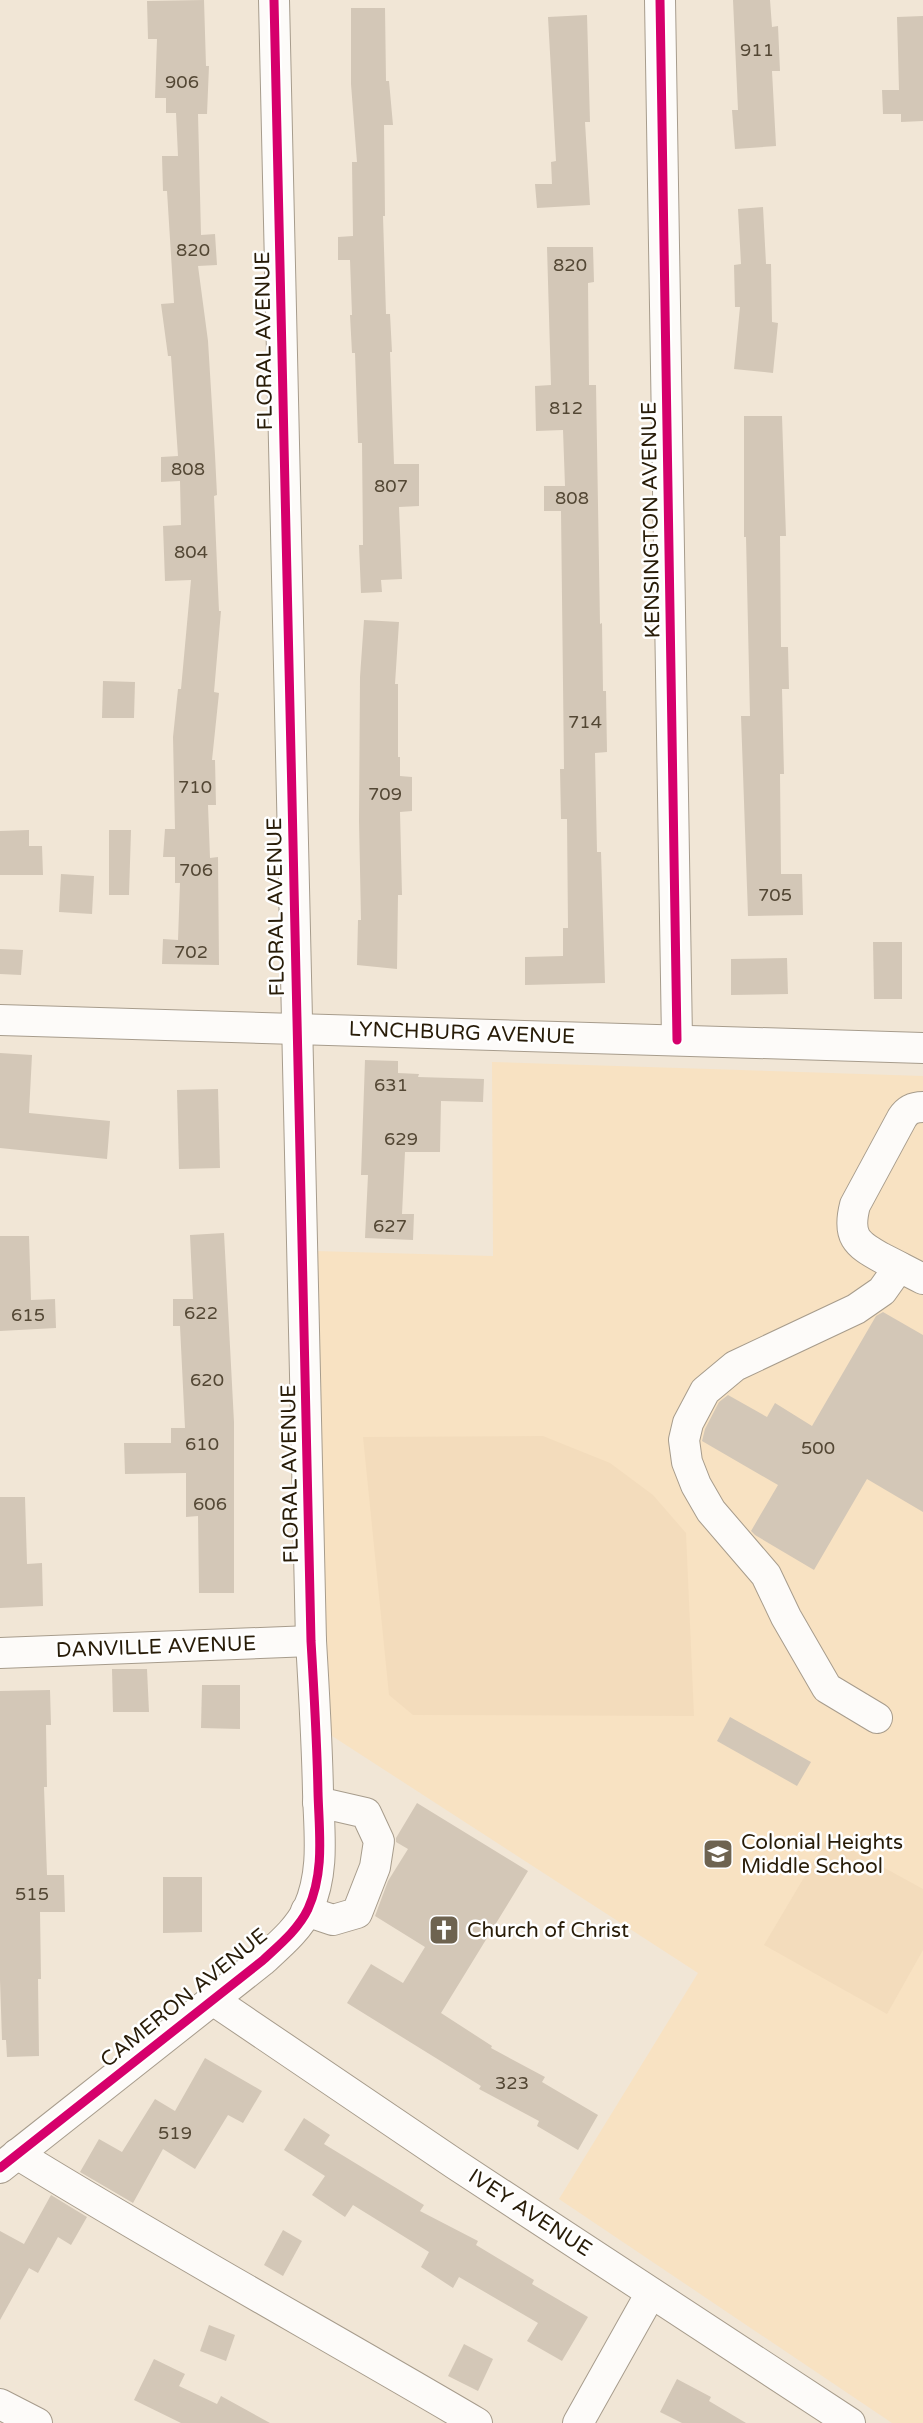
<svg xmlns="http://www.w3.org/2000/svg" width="923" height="2423" viewBox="0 0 923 2423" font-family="'Varela Round',sans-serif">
<rect width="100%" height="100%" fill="#f1e6d6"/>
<!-- built -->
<polygon fill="#f8e2c2" points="492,1062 923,1076 923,2423 892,2423 559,2199 698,1973 329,1734 315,1251 493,1256"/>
<!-- green -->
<g fill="#f3dcbc">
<polygon points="543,1436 610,1463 653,1495 686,1533 694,1716 413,1715 389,1695 363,1437"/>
<polygon points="828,1837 923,1889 923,1950 887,2014 764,1945"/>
</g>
<!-- building -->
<g fill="#d3c7b7">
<polygon points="204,0 206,66 209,66 207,114 198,114 201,235 215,234 217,265 198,266 208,341 215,455 217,495 214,496 219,611 221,611 214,692 219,693 212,760 215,760 216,805 208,805 210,858 218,857 219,965 162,964 163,939 178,940 180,883 175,883 175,857 163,857 165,829 175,829 173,737 178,689 181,689 191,580 165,581 163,526 181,525 180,481 161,482 161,457 178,456 171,356 168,356 161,304 174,303 167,191 163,191 162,156 178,156 176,113 166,113 166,98 155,98 157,39 148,39 147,1"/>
<polygon points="733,0 770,0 772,27 778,26 780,71 772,71 776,146 735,149 732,110 738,110"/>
<polygon points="351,8 385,8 386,81 389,81 393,125 384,125 385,216 383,216 386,314 390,314 392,352 390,352 394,464 419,464 419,506 399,507 402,579 381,580 382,592 361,593 359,545 363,545 362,443 358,443 355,353 352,353 350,315 352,315 350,260 338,260 338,237 353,236 352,162 357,162 351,84"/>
<polygon points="587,15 590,122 585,122 590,205 537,208 535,184 552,184 551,162 556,161 548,17"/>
<polygon points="923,16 923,121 901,122 901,114 883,114 882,90 899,90 897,17"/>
<polygon points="763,207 766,264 771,264 772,322 778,323 773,373 734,369 740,307 735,307 734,265 741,264 738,209"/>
<polygon points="547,247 593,247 594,282 588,283 589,385 596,385 600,624 602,623 603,691 606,691 607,752 595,753 597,852 601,852 605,983 525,985 525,957 563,956 563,928 568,928 567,819 561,819 560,769 564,769 561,511 544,511 544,486 565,486 563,430 536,431 535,386 551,385"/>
<polygon points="744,416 782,416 786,536 780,536 781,647 788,647 789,689 782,689 784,774 780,774 781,874 802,874 803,915 748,916 741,716 750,716 746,537 744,537"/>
<polygon points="364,620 399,622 395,684 398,684 398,757 400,757 400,776 412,777 412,811 400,812 402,895 398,895 397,969 357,965 358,920 361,920 359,821 360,677"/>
<polygon points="103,681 135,682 134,718 102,718"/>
<polygon points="29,830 29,846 42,846 43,875 0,875 0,831"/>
<polygon points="109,830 131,830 129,895 109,895"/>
<polygon points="61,874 94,876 92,914 59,912"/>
<polygon points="873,942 902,942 902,999 874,999"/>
<polygon points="0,949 23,950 21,975 0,974"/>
<polygon points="787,958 788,994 731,995 731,959"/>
<polygon points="0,1053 32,1055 29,1113 110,1121 107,1159 0,1148"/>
<polygon points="365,1060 398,1061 398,1073 419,1074 418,1077 484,1079 483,1102 441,1101 440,1152 405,1152 402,1214 414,1214 413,1240 365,1238 368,1175 361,1175"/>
<polygon points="218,1089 220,1168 179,1169 177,1090"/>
<polygon points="224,1233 234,1422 234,1593 199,1593 198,1516 186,1517 186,1473 125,1474 124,1443 171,1443 171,1428 185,1428 180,1326 173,1326 173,1299 193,1299 190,1235"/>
<polygon points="0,1236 29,1236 31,1300 55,1299 56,1328 0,1331"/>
<polygon points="883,1312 923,1335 923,1512 867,1479 814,1570 755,1535 751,1531 778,1485 702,1441 705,1429 719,1402 728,1395 767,1417 775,1403 812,1426 876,1316"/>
<polygon points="0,1497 25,1497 27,1564 42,1563 43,1606 0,1608"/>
<polygon points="112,1669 147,1669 149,1712 113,1712"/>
<polygon points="202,1685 240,1685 240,1729 201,1728"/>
<polygon points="50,1690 51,1725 46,1725 47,1787 44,1787 47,1875 64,1875 65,1912 40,1912 41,1979 38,1979 39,2056 7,2057 6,2040 2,2040 0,1980 0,1691"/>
<polygon points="730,1717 811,1762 797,1786 717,1741"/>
<polygon points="417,1803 528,1871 441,2013 492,2046 491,2048 545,2077 542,2082 598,2115 578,2150 537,2126 539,2121 479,2089 481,2086 347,2003 371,1964 403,1983 425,1947 375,1916 388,1881 408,1849 396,1842 396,1838"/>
<polygon points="163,1877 202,1877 202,1932 163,1933"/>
<polygon points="205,2058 262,2091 243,2123 228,2115 195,2169 163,2149 133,2203 80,2172 99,2139 122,2152 155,2099 175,2111"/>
<polygon points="304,2118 330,2135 324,2144 424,2205 420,2211 478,2241 476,2245 534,2280 532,2284 588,2317 562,2361 527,2341 538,2323 459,2277 453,2288 421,2267 429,2252 353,2205 345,2217 312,2195 325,2176 284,2150"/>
<polygon points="51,2195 87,2217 71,2245 58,2237 38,2273 29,2268 0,2320 0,2231 24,2244"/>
<polygon points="283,2230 302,2241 283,2276 264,2265"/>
<polygon points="209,2325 235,2335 226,2361 200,2351"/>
<polygon points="464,2344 493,2359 478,2391 448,2376"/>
<polygon points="154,2359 185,2374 179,2386 217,2404 221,2396 270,2423 181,2423 134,2400"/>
<polygon points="677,2379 711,2397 709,2401 746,2423 682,2423 660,2412"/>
</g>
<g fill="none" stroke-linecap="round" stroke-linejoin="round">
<!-- minor casing -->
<g stroke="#a79c8c" stroke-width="32">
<g id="minor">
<polyline points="660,0 677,1040"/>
<polyline points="0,1020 923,1048"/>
<path d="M923,1107c-10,0 -16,3 -21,11l-47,87c-8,31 1,39 27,53 14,7 27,14 41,21"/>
<polyline points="0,1653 311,1641"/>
<polyline points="877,1718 827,1688 786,1617 766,1575 711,1511 696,1485 687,1462 684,1440 688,1423 705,1391 735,1366 856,1309 882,1291 899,1267"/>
<polyline points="306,1911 333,1920 357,1913 375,1867 379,1841 366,1813 318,1802"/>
<polyline points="213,2000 455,2164 850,2423"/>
<path d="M17,2154c151,93 307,179 460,269"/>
<path d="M0,2168l262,-207c16,-15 36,-31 46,-52 17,-38 11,-77 10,-117 -1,-50 -4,-101 -7,-151l-37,-1641"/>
<polyline points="0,2404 37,2423"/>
<polyline points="578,2423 651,2293"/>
</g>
</g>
<!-- minor -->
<use href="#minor" stroke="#fdfbf9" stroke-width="30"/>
<!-- cycleway casing -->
<g stroke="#fff" stroke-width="13">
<g id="cycleway">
<polyline points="660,0 677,1040"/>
<path d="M0,2168l262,-207c16,-15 36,-31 46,-52 17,-38 11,-77 10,-117 -1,-50 -4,-101 -7,-151l-37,-1641"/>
</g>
</g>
<!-- cycleway -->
<use href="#cycleway" stroke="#d6006c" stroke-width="9"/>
</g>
<!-- icons -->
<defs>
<g id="school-square" transform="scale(1.575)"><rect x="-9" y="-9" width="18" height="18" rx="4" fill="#6e6350" stroke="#fff"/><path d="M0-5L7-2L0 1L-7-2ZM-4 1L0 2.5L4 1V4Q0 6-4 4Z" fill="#fff"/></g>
<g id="church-square" transform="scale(1.575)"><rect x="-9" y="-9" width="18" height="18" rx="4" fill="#6e6350" stroke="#fff"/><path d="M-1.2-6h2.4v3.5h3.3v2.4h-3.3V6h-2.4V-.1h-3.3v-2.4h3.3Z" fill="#fff"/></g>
</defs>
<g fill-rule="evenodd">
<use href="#school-square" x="718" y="1854"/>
<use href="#church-square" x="444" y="1930"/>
</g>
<g text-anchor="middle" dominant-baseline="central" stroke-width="5" stroke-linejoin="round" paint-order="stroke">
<!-- number labels -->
<g font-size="18" fill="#534734">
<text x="757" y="50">911</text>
<text x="182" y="82">906</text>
<text x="193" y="250">820</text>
<text x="570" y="265">820</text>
<text x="566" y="408">812</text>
<text x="188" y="469">808</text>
<text x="391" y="486">807</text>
<text x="572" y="498">808</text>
<text x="191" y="552">804</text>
<text x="585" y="722">714</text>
<text x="195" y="787">710</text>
<text x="385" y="794">709</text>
<text x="196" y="870">706</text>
<text x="775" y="895">705</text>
<text x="191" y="952">702</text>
<text x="391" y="1085">631</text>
<text x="401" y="1139">629</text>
<text x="390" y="1226">627</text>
<text x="201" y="1313">622</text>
<text x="28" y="1315">615</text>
<text x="207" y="1380">620</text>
<text x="202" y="1444">610</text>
<text x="818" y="1448">500</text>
<text x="210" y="1504">606</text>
<text x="32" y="1894">515</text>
<text x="512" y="2083">323</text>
<text x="175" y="2133">519</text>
</g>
<!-- street labels -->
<g font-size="21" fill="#281c08" stroke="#fff">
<text transform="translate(264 341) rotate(-91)">FLORAL AVENUE</text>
<text transform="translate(651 520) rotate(-91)">KENSINGTON AVENUE</text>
<text transform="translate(276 907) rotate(-91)">FLORAL AVENUE</text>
<text transform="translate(462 1033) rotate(2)">LYNCHBURG AVENUE</text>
<text transform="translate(290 1474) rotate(-91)">FLORAL AVENUE</text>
<text transform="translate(156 1647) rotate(-2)">DANVILLE AVENUE</text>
<text transform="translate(184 1998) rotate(-39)">CAMERON AVENUE</text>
<text transform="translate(530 2213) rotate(33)">IVEY AVENUE</text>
</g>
<!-- poi labels -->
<g font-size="21" fill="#281c08" stroke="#fff" text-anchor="start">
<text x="741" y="1842">Colonial Heights<tspan x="741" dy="24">Middle School</tspan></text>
<text x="467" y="1930">Church of Christ</text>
</g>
</g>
</svg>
